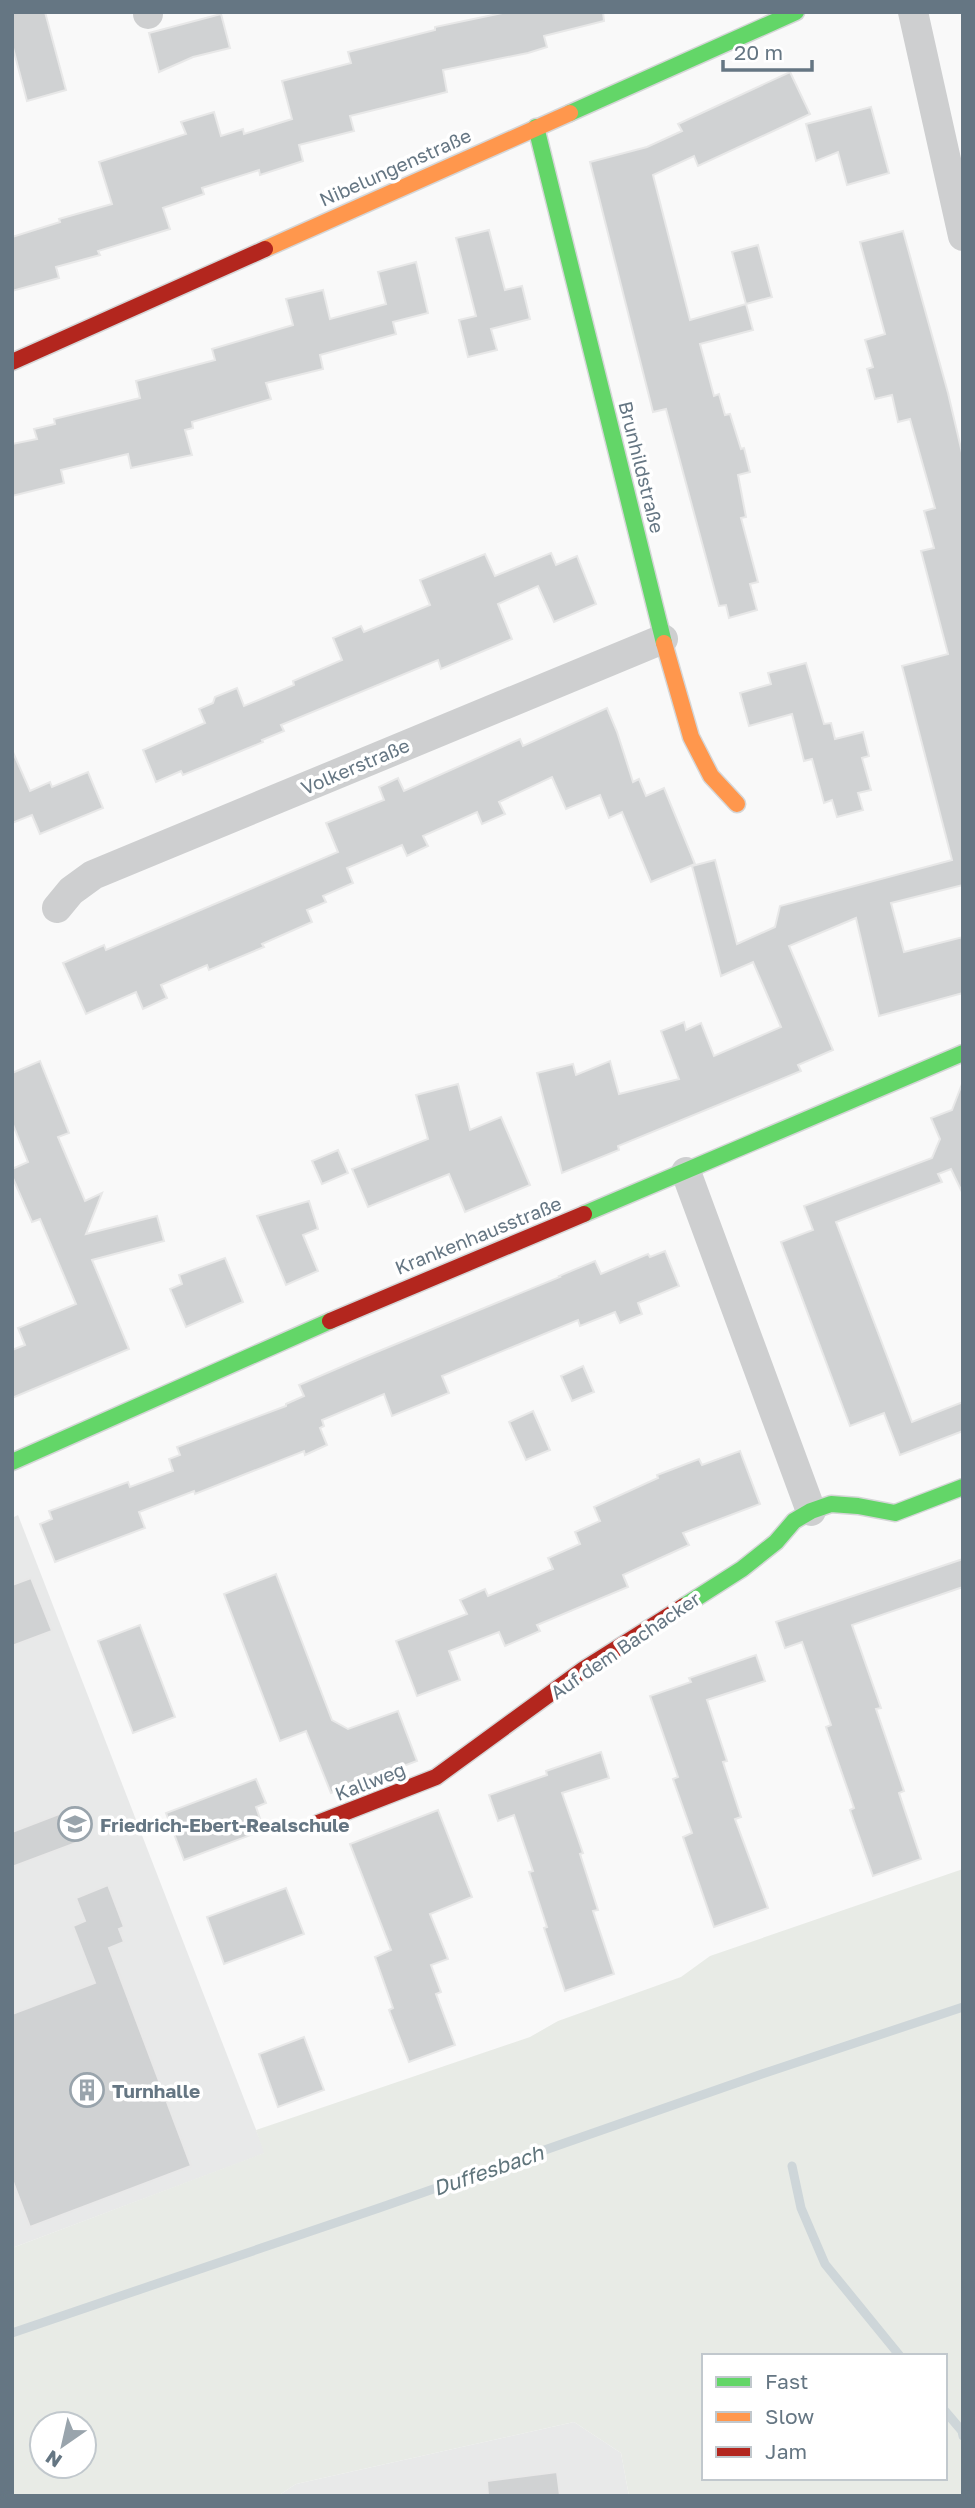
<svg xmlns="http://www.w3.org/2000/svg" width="975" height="2508" viewBox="0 0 975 2508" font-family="'Golos Text',sans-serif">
<rect width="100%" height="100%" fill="#f9f9f9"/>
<!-- built -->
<g fill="#e8e9e9">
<polygon points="18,1515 265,2153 12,2248 12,1518"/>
<polygon points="574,2422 621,2453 629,2496 278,2496 296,2484"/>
</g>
<!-- green -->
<path fill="#e8ebe6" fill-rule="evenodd" d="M963,1869v627h-334l-8,-43 -47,-31 -278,62 -18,12h-266v-248l252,-95 -8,-23 274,-93 28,-16 123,-44 29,-21zM704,2356h241v122h-241zM42,2424h42v42h-42z"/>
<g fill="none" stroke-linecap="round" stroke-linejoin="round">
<!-- stream -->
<g stroke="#ced6d9" stroke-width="9">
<polyline points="792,2166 801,2208 825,2264 900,2356"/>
<polyline points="12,2333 379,2208 762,2074 963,2007"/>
<polyline points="945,2411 962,2431 963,2436"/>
</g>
</g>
<!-- building -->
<g fill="#d0d2d3" stroke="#e8e8e8" stroke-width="2">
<polygon points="12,12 45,12 66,90 27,101 12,44"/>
<polygon points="507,12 603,12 604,21 544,36 547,47 528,53 443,70 447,92 350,116 354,131 299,145 303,161 260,175 259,170 202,188 204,194 163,208 170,229 98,251 100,255 56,267 59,278 12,291 12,237 60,222 59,219 112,204 99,162 186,134 181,122 214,112 221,136 243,129 244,134 292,119 282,81 351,63 348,52 435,30 435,27"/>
<polygon points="221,14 230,48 193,57 159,72 149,33"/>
<polygon points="790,72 810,114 698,166 694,156 653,175 690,320 746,304 753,330 700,344 714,396 719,394 725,415 730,414 741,449 744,448 750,472 738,475 746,517 741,518 758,582 750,584 757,610 729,618 726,605 719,606 666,409 653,412 590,162 647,147 682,131 678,124"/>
<polygon points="871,107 889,173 847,185 838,152 816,161 806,124"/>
<polygon points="489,230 505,290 522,286 530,319 491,329 497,350 468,357 459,320 476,316 456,238"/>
<polygon points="903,231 948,393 963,457 963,885 891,903 904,952 963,937 963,993 879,1016 856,918 789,946 833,1050 798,1065 801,1071 618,1146 619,1150 562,1173 537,1073 573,1064 576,1075 610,1061 619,1094 679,1079 661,1031 684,1022 686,1030 701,1023 714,1056 781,1027 753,962 721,976 692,866 715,860 737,944 775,927 780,906 952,860 902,666 948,654 921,551 934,548 924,511 935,508 910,419 898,422 892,395 875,399 867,369 873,367 865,340 885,334 860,242"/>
<polygon points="758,245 772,297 746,304 732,252"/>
<polygon points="416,262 428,313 393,322 396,334 320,355 323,369 266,383 271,399 192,422 193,428 185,430 192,455 131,468 128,454 61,470 64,483 12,496 12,444 37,439 34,429 55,424 54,419 140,398 136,381 215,360 212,349 293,325 286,299 323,290 330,319 386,304 378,272"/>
<polygon points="551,553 556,565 577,556 596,604 554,622 538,586 498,604 512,639 441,669 438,660 281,725 284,731 262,740 263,742 183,775 181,771 156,782 143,750 205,723 199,709 213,703 215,697 237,688 244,706 294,685 293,681 342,660 333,638 361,626 364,632 430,605 420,580 485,554 495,576"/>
<polygon points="806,663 824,724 831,723 835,739 863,732 869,756 862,758 871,790 858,793 863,810 837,817 832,800 824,803 812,759 804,761 792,714 749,726 740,693 771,684 768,673"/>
<polygon points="607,708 617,732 633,782 639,779 646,796 664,788 695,864 651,882 622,812 609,818 600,795 566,809 552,777 499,802 505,814 482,824 477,812 423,836 428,846 407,856 402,845 347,868 353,883 323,896 326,902 307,910 312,922 262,944 264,947 209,970 207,965 161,985 167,998 143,1009 136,992 86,1014 63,963 104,945 106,950 338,852 326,823 384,800 379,787 398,778 404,791 520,739 523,746"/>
<polygon points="12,750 30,791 50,782 52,787 88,772 103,808 40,834 32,815 12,823"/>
<polygon points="40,1061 69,1133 58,1137 85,1201 102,1193 86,1234 157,1216 164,1241 92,1260 129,1349 12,1398 12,1350 25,1345 18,1328 76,1304 40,1219 32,1222 12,1176 12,1169 28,1162 12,1122 12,1073"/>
<polygon points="458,1084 470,1130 501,1117 530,1185 465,1212 449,1174 368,1207 352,1169 428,1139 416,1095"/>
<polygon points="962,1084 963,1194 951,1169 938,1174 942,1182 836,1222 912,1422 963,1402 963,1431 900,1455 884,1413 850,1426 781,1242 813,1230 804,1206 932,1158 940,1139 931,1118 952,1110"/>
<polygon points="338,1150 348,1173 322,1184 312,1161"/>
<polygon points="309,1201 318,1229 303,1235 318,1271 286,1285 257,1216"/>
<polygon points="665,1251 679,1286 638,1303 642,1314 620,1323 615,1312 580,1326 578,1320 442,1376 449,1393 392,1416 384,1394 322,1420 324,1426 320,1428 327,1445 305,1455 304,1451 195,1494 194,1491 139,1512 145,1528 55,1562 40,1524 52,1519 49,1511 128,1482 130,1487 173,1471 169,1459 180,1455 177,1447 286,1406 286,1404 304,1396 299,1385 362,1358 560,1277 559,1276 595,1261 601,1274 648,1254 650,1257"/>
<polygon points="225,1258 243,1302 186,1327 170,1289 182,1284 179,1275"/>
<polygon points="583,1366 594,1392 572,1401 561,1376"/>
<polygon points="533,1411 550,1450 526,1460 509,1422"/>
<polygon points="740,1451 760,1504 683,1533 689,1545 623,1575 628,1587 537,1625 540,1631 505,1646 499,1632 449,1651 460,1680 417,1696 396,1641 467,1614 460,1600 485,1589 488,1596 553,1569 548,1558 580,1544 575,1532 600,1521 594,1507 658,1478 657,1475 673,1469 699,1459 702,1465"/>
<polygon points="963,1559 963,1587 852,1625 881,1708 876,1709 904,1791 899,1793 921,1859 873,1876 850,1810 854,1808 826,1727 831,1725 802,1642 785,1648 776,1622"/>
<polygon points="276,1574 332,1720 348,1729 398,1711 417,1761 331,1793 306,1731 280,1741 224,1594"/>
<polygon points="31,1578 52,1631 12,1646 12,1585"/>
<polygon points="140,1625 175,1717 133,1733 98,1641"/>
<polygon points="756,1655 765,1681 707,1700 727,1761 723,1762 741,1817 735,1819 768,1908 714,1927 683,1837 692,1833 673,1779 678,1777 650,1696 691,1682 689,1678"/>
<polygon points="601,1752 609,1778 562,1793 583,1853 580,1854 598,1910 593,1911 614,1974 565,1991 544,1928 547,1927 529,1872 533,1871 514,1815 498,1821 489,1795 547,1775 546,1771"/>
<polygon points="256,1779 266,1803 256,1807 264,1830 184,1860 166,1813"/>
<polygon points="72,1809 84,1840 12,1867 12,1832"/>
<polygon points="438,1810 472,1897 430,1914 448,1959 431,1965 441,1992 436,1994 455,2045 409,2062 389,2010 393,2008 375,1957 391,1950 350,1844"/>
<polygon points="108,1885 124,1927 119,1929 124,1942 109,1948 191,2166 30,2227 12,2179 12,2014 95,1983 73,1926 85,1921 76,1898"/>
<polygon points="286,1888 304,1934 224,1964 207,1917"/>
<polygon points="304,2037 324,2090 278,2107 259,2054"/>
<polygon points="557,2472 560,2496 488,2496 487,2481"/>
</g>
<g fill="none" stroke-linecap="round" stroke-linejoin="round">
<!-- fast casing -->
<g stroke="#d5d6d7" stroke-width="19">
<g id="fast">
<polyline points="570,113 796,12"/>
<polyline points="536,127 664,643"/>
<polyline points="584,1214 963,1053"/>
<polyline points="12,1462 330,1321"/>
<polyline points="684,1606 742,1569 776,1542 794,1521 811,1511 831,1504 858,1506 895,1513 963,1487"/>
</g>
</g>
<!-- slow casing -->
<g stroke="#d5d6d7" stroke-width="19">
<g id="slow">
<polyline points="265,249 570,113"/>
<polyline points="664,643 691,737 711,776 737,804"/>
</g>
</g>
<!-- jam casing -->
<g stroke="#d5d6d7" stroke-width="19">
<g id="jam">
<polyline points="12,362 265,249"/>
<polyline points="330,1321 584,1214"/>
<polyline points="318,1823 436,1777 584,1669 684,1606"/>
</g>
</g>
<!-- street -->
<g stroke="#cecfd0" stroke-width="30">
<polyline points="148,12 148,14"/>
<polyline points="913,12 963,236"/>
<polyline points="57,908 71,891 93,875 663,639"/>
<polyline points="686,1172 811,1511"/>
</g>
<!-- fast -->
<use href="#fast" stroke="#63d668" stroke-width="16"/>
<!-- slow -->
<use href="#slow" stroke="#ff974d" stroke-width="16"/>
<!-- jam -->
<use href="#jam" stroke="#b3261e" stroke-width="16"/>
</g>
<!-- icons -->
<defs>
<g id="school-ring" transform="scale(1.75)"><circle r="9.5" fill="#fff" stroke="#99a4ac" stroke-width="1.5"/><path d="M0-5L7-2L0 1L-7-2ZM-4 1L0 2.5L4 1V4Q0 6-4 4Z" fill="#99a4ac"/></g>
<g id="building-ring" transform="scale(1.75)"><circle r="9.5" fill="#fff" stroke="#99a4ac" stroke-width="1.5"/><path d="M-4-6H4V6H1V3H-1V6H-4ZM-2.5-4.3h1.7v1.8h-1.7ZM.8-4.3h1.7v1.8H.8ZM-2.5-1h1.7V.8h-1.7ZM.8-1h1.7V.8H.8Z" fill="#99a4ac"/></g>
</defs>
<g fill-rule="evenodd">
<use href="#school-ring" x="75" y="1824"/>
<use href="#building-ring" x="87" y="2090"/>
</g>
<g text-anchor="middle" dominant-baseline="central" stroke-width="7" stroke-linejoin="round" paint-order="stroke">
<!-- street labels -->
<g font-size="19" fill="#657683" stroke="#fff">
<text transform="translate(395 167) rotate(-24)">Nibelungenstraße</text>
<text transform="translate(642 467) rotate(76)">Brunhildstraße</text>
<text transform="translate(355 766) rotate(-23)">Volkerstraße</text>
<text transform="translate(478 1235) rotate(-22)">Krankenhausstraße</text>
<text transform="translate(625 1645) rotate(-34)">Auf dem Bachacker</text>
<text transform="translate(370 1781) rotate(-21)">Kallweg</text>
</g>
<!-- poi labels -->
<g font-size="19" font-weight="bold" fill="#657683" stroke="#fff" text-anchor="start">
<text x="100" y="1824">Friedrich-Ebert-Realschule</text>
<text x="112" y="2090">Turnhalle</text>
</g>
<!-- water labels -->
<g font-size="21" font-style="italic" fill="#60757c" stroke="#fff">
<text transform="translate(488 2170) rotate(-19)">Duffesbach</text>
</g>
</g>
<!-- border -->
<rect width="975" height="2508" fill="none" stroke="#657683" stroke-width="28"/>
<!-- legend -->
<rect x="702" y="2354" width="245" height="126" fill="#ffffff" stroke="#c1c8cd" stroke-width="2"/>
<rect x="716" y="2377" width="35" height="10" fill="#63d668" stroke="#c1c8cd" stroke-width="2"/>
<text x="765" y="2389" font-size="21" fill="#657683">Fast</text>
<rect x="716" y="2412" width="35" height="10" fill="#ff974d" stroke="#c1c8cd" stroke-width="2"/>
<text x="765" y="2424" font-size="21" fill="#657683">Slow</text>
<rect x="716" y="2447" width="35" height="10" fill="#b3261e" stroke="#c1c8cd" stroke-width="2"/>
<text x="765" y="2459" font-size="21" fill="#657683">Jam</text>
<!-- north arrow -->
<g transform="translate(63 2445) rotate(214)"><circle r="33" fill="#ffffff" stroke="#c1c8cd" stroke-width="2"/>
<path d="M0-5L12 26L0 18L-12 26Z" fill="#99a4ac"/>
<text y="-10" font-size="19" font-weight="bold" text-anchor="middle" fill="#657683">N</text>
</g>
<!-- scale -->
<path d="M723 60v10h89v-10" fill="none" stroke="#657683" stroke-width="3.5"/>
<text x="734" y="60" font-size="21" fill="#657683" stroke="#ffffff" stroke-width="5" paint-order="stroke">20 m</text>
</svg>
